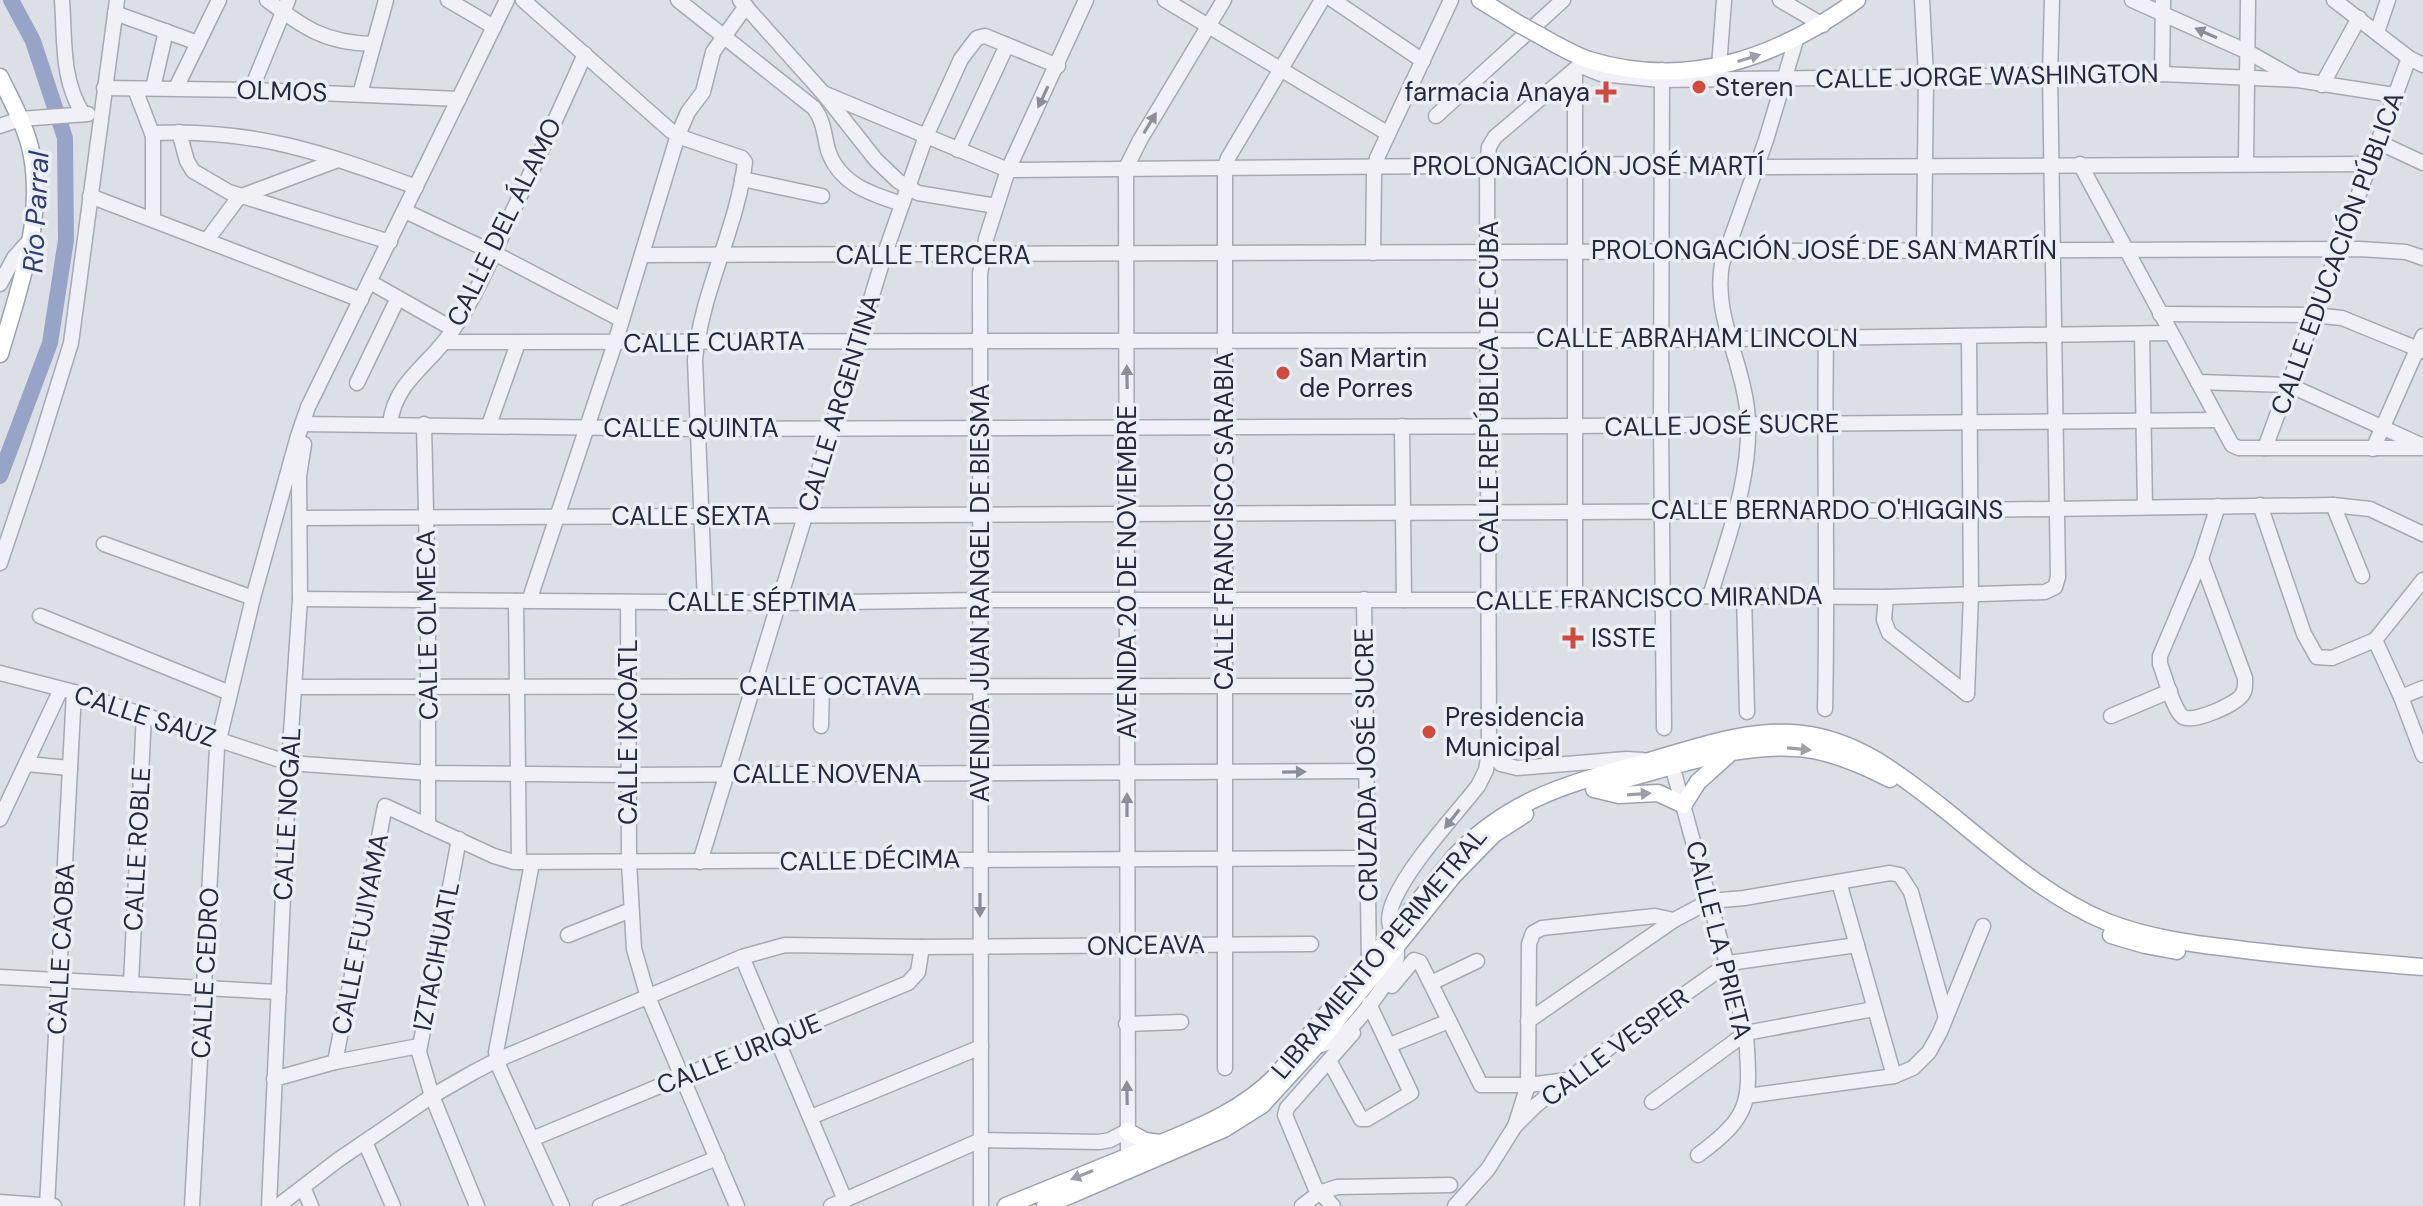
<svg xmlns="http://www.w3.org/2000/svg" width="2423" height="1206" viewBox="0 0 2423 1206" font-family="'DM Sans',sans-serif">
<rect width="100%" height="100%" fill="#dddfe7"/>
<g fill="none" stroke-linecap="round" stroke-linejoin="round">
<!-- river -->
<polyline stroke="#97a4c8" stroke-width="16" points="0,476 50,343 66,240 65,138 33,41 11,0"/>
<!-- minor casing -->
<g stroke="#a6a9b4" stroke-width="17">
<g id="minor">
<path d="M62,0c3,40 -1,79 21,114"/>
<path d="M267,0c37,28 58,43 106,44"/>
<polyline points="448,0 494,27"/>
<path d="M523,0l148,131 15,8 56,19 3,4c-8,67 -44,130 -50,198l10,243"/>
<path d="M678,0l136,108c10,13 10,27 14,42 11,34 43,44 74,54"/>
<polyline points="740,0 823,93 876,160 898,181 918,193 996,206"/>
<polyline points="1165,0 1387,133"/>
<polyline points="1333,0 1423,61"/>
<polyline points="1780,0 1823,25"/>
<polyline points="1922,0 1926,76 1924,250"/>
<polyline points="2132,0 2248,52 2294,78"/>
<polyline points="2334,0 2409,58 2423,65"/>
<polyline points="115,13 198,43"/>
<polyline points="2377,32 2388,0"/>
<polyline points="1581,66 1601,74 1661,80 2162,74 2298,80 2394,95"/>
<polyline points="1719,67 1724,0"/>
<polyline points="1662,70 1661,425 1664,728"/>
<polyline points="1575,71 1575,599"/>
<polyline points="2162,74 2163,0"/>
<polyline points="2322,85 2359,18"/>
<polyline points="104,88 251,90 459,99"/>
<polyline points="153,88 166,31"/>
<polyline points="176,88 219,0"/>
<polyline points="135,89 153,136 153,219"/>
<polyline points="251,90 288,0"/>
<polyline points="823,93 1008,170 1661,164 1757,167 2368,164"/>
<polyline points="360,94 386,0"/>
<polyline points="1436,116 1563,0"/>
<polyline points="0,126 20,119 88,114"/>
<polyline points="179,132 187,161 193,171 229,192 390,242"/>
<path d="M152,133c100,-5 173,20 264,54"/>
<polyline points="2378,142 2423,163"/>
<polyline points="958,150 1007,45"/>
<polyline points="2246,162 2248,0"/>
<polyline points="2080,164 2232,445 2239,448 2423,448"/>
<polyline points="742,179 822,196"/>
<polyline points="90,196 361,300"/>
<polyline points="405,211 494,253 622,320"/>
<polyline points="207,240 239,197 338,160"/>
<polyline points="1373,253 1374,175 1377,158 1451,0"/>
<polyline points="642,255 2360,249 2406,252 2423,258"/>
<polyline points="370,282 453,329"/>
<polyline points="0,284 14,258 30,240"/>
<polyline points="2160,314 2312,315 2342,318 2423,351"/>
<polyline points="2142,334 2145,507"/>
<polyline points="445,342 1662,340 2170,333"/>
<polyline points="2198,382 2289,385 2423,446"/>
<polyline points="357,383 398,298"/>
<path d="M390,423c6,-42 37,-56 60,-89 25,-35 43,-79 61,-119 25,-53 50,-107 74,-161"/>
<polyline points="302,424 696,429 1576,426 2218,420"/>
<polyline points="424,424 428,601 428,826"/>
<polyline points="489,425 518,343"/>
<polyline points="1402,426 1404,600"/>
<polyline points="2265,448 2409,58"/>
<polyline points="2373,449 2423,336"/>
<polyline points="2260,505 2304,634 2317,657 2332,658 2375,640 2423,580"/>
<polyline points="2333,505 2362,576"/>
<polyline points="300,518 1970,510 2333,505 2370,509 2423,534"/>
<polyline points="104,544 253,598"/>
<path d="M2201,559l44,119c0,7 1,13 -4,18 -7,9 -47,27 -58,21 -10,-7 -18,-41 -23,-53v-8l41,-97 17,-53"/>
<polyline points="0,563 36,456 71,343 117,0"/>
<polyline points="1744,595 1747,712"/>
<path d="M1710,596c18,-59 44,-125 37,-187 -5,-49 -34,-94 -25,-145l44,-124 30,-100"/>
<polyline points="1886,597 1884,620 1889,633 1967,694"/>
<polyline points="300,599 779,603 980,600 1490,600 1710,596 1886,597 2045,592 2055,587 2058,577 2050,75 2052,0"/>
<polyline points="1364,599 1369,967"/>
<polyline points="516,601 519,862"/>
<polyline points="529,601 615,343 678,135 688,112 703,92 713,52 746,6"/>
<polyline points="628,603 629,862 634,949 648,997 737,1206"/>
<polyline points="40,616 230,693"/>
<polyline points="2375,640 2401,697 2423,755"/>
<polyline points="0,673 74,692 289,763 429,773 627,775 1365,771"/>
<polyline points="296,687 1365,686"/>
<polyline points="1967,694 1971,595 1969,337"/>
<polyline points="2401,697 2423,688"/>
<path d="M1825,709c3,-124 -1,-248 1,-372"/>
<polyline points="2111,716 2170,691"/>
<polyline points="821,726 822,686"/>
<polyline points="1489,752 1501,764 1517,768 1626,759 1643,760"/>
<path d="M1670,758l76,275c4,66 8,81 -48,122"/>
<polyline points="26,764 70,768"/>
<polyline points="0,819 61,689"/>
<polyline points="459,839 419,1052 432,1096 477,1206"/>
<polyline points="700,862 884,256 926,136 961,59 977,38 985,36 1058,66"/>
<polyline points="532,863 496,1052 500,1069 562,1206"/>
<polyline points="1839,882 1894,1076"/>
<polyline points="568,935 631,910"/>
<polyline points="742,957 845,1200"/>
<polyline points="0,977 279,992"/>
<polyline points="1431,983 1477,961"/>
<polyline points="131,984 144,714"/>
<polyline points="1392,986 1414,960 1420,962 1481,1085 1528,1085 1568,1080"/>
<polyline points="1528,1021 1674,920"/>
<polyline points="1126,1024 1181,1022"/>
<polyline points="1390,1045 1449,1021"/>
<path d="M1316,1046c8,-2 16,-3 23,-8 16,-11 59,-65 58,-84 -1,-23 -15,-26 -3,-54 17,-38 58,-81 84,-114l8,-16 3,-18 -2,-587 2,-18 6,-10 92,-78"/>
<polyline points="335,1062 385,806 494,856 514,862 1367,858"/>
<polyline points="1330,1062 1361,1119 1367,1119 1411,1093 1369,1004"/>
<polyline points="1225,1068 1225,167 1228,158 1322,0"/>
<polyline points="274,1079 335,1062 419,1046"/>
<polyline points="1747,1096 1894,1076 1913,1068 1929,1052 1940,1032 1983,926"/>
<polyline points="1652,1102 1746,1033 1874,1009"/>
<polyline points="811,1117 981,1047"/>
<polyline points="1515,1126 1528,1085 1529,944 1533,933 1542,928 1655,916 1674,920 1710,901 1744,898 1890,873 1900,875 1911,892 1945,1014"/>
<polyline points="532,1139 908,983 918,972 922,947"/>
<polyline points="365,1142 393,1206"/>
<polyline points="1128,1167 1126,168 1140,140 1224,0"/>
<polyline points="303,1187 311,1206"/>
<polyline points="0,1202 54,1206"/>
<polyline points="47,1206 74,692"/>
<polyline points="192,1206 217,748 253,598 298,436 308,407 507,0"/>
<polyline points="269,1206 289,763 300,599 299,476 304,444"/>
<polyline points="278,1206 338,1160 432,1096 474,1072 497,1060 742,957 785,945 922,947 1311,944"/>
<polyline points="600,1206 717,1158"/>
<polyline points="831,1206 981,1140 1099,1142 1110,1140 1127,1131"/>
<polyline points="981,1206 980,274 986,239 1008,170 1086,0"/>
<polyline points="1302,1206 1319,1193 1337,1187 1450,1185"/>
<polyline points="1333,1206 1315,1187 1285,1115 1287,1108 1353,1033"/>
<polyline points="1455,1206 1488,1169 1515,1126 1535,1106 1614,1044 1729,963 1857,945"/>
</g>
</g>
<!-- major casing -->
<g stroke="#9ca0b3" stroke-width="19">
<g id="major">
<polyline points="1480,0 1519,24"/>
<path d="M1539,35c16,9 33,19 50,25 99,30 188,-2 268,-60"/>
<path d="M0,77c12,25 27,51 32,79 12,66 -14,136 -32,198"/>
<path d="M1603,785c61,-15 131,-42 194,-37 32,2 64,16 93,31"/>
<polyline points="1594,789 1619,795 1658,793 1684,805"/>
<polyline points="1684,804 1698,782 1728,755"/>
<polyline points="2111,935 2145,945 2177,951"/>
<polyline points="1127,1131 1145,1141 1160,1143"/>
<path d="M1006,1206c46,-19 92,-37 138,-56 48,-20 96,-37 133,-75l179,-220c55,-57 113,-71 186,-92 50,-14 107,-36 160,-29 54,6 96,39 137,71 53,42 105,91 168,117 41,16 86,22 130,27 62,8 124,13 186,18"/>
<polyline points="1045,1206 1224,1129 1262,1105 1316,1046 1453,876 1494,834 1525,814"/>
</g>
</g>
<!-- minor -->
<use href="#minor" stroke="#f0f0f6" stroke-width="14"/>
<!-- major -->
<use href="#major" stroke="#fff" stroke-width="16"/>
<!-- major-bridge casing -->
<g stroke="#9ca0b3" stroke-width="19" stroke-linecap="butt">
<polyline id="major-bridge" points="1519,24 1539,35"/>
</g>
<!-- major-bridge -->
<use href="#major-bridge" stroke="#fff" stroke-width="16"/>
</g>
<!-- one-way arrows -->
<defs><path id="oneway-solid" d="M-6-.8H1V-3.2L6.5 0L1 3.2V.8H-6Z" transform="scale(2)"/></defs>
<g fill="#8b8d9a">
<use href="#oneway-solid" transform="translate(2206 33) rotate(-156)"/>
<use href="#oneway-solid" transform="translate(1043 97) rotate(115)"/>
<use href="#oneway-solid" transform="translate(1150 123) rotate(-59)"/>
<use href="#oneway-solid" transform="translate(1127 377) rotate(-91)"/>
<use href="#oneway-solid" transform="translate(1294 772) rotate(-1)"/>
<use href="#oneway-solid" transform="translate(1127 805) rotate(-90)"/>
<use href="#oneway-solid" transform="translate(1452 819) rotate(128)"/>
<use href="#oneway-solid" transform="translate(980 905) rotate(90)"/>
<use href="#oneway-solid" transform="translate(1127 1093) rotate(-91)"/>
</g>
<g fill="#9d9fa8">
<use href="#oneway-solid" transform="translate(1749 58) rotate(-17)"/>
<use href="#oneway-solid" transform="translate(1799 749) rotate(5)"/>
<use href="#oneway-solid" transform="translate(1639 794) rotate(-4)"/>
<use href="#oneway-solid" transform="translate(1082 1175) rotate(158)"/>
</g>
<!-- markers -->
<g fill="#cf4b3f" stroke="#eceef5" stroke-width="3">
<circle cx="1699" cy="87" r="8"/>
<path d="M1602 80h8v8h8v8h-8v8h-8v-8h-8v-8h8z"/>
<circle cx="1283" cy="373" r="8"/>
<path d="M1569 626h8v8h8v8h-8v8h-8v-8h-8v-8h8z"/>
<circle cx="1429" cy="732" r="8"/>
</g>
<g text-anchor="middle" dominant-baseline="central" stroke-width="7" stroke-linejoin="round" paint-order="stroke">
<!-- street labels -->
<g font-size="26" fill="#262a3e" stroke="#eceef5">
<text transform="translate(1987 76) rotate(-1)">CALLE JORGE WASHINGTON</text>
<text transform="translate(282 91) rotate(2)">OLMOS</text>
<text x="1588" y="166">PROLONGACIÓN JOSÉ MARTÍ</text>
<text transform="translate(504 222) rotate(-64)">CALLE DEL ÁLAMO</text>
<text x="1824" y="250">PROLONGACIÓN JOSÉ DE SAN MARTÍN</text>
<text transform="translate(2337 253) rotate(-70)">CALLE EDUCACIÓN PÚBLICA</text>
<text x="933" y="255">CALLE TERCERA</text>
<text x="1697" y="338">CALLE ABRAHAM LINCOLN</text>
<text transform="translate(714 342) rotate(-1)">CALLE CUARTA</text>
<text transform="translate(1489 387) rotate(-90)">CALLE REPÚBLICA DE CUBA</text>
<text transform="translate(839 403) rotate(-73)">CALLE ARGENTINA</text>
<text transform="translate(1722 425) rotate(-1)">CALLE JOSÉ SUCRE</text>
<text x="691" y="428">CALLE QUINTA</text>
<text x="1827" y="510">CALLE BERNARDO O'HIGGINS</text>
<text x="691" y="516">CALLE SEXTA</text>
<text transform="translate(1224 521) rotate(-90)">CALLE FRANCISCO SARABIA</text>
<text transform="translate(1127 572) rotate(-90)">AVENIDA 20 DE NOVIEMBRE</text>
<text transform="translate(980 593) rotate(-90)">AVENIDA JUAN RANGEL DE BIESMA</text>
<text transform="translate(1649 598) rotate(-1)">CALLE FRANCISCO MIRANDA</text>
<text x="762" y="602">CALLE SÉPTIMA</text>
<text transform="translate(427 625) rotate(-91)">CALLE OLMECA</text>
<text x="830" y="686">CALLE OCTAVA</text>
<text transform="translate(145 716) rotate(18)">CALLE SAUZ</text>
<text transform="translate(628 732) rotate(-90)">CALLE IXCOATL</text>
<text transform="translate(1366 765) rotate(-91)">CRUZADA JOSÉ SUCRE</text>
<text x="827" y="774">CALLE NOVENA</text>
<text transform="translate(287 814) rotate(-87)">CALLE NOGAL</text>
<text transform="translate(137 849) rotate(-87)">CALLE ROBLE</text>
<text transform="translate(870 860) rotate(-1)">CALLE DÉCIMA</text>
<text transform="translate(360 934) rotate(-79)">CALLE FUJIYAMA</text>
<text transform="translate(1719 940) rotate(76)">CALLE LA PRIETA</text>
<text transform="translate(1146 945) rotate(-1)">ONCEAVA</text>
<text transform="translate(61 949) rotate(-87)">CALLE CAOBA</text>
<text transform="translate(1379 953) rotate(-50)">LIBRAMIENTO PERIMETRAL</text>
<text transform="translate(436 956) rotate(-79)">IZTACIHUATL</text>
<text transform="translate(205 973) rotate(-87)">CALLE CEDRO</text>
<text transform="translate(1615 1047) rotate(-37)">CALLE VESPER</text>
<text transform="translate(739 1054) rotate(-22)">CALLE URIQUE</text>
</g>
<!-- poi labels -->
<g font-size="26" fill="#262a3e" stroke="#eceef5" text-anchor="start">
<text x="1715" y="87">Steren</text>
<text x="1590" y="92" text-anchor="end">farmacia Anaya</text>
<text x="1299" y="358">San Martin<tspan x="1299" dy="30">de Porres</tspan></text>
<text x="1591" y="638">ISSTE</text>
<text x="1445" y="717">Presidencia<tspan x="1445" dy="30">Municipal</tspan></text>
</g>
<!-- water labels -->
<g font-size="28" font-style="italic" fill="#303e72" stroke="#eceef5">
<text transform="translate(36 212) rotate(-87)">Río Parral</text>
</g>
</g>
</svg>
